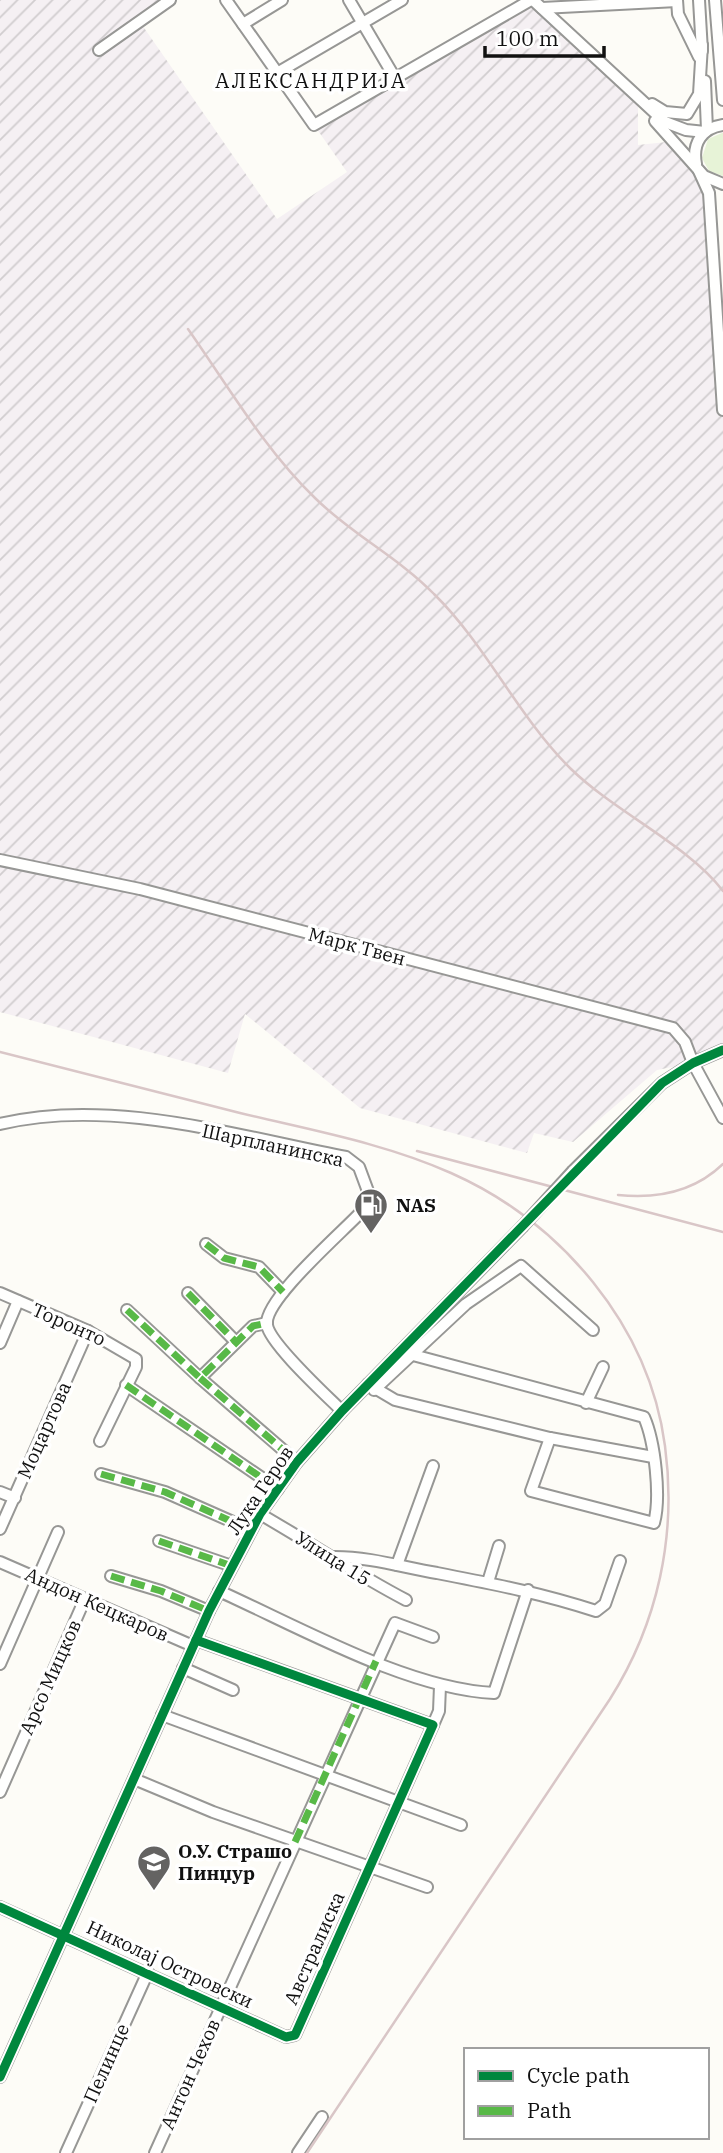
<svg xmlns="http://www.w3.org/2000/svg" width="723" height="2153" viewBox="0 0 723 2153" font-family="'IBM Plex Serif',serif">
<defs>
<pattern id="industrial-furrows" width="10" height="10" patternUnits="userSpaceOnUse" patternTransform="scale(1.75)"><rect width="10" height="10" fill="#f5f0f3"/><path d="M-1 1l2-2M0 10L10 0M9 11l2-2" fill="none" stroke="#d1cdcf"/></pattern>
</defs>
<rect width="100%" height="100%" fill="#fdfcf7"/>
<!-- industrial -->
<polygon fill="url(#industrial-furrows)" points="0,0 170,0 140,22 277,219 347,172 314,125 531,0 638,104 638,145 676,141 691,170 699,171 709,193 723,410 723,1050 693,1063 657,1070 573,1142 534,1133 527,1153 360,1108 245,1014 228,1073 0,1012"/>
<!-- grass -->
<polygon fill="#e7f3d7" points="722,133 723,133 723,176 709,171 702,158 708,139"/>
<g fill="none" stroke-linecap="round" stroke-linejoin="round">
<!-- minor casing -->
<g stroke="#979795" stroke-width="14">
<g id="minor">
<polyline points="226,0 314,125 531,0"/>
<polyline points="349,0 395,78"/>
<polyline points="533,0 665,122 686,130 705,132"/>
<polyline points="677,0 678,14 699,57"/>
<polyline points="699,0 702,51"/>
<polyline points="715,0 723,100"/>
<polyline points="542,8 677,1"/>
<polyline points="243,24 282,0"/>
<polyline points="99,50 170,0"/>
<polyline points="277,73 402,0"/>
<polyline points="705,81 707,130"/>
<polyline points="652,104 665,112 687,114 699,94 702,45"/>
<polyline points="655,121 704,176 723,184"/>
<path d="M696,164c-4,-21 6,-36 27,-39"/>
<polyline points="699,171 709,193 723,410"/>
<polyline points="0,860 140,889 673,1028 685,1042 693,1063 723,1118"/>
<path d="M0,1124c111,-27 236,12 346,33l13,10 10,27 -6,16c-18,20 -100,90 -96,115 3,19 59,70 75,86"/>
<polyline points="573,1171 662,1083 693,1063 723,1050"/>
<polyline points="206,1244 224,1258 259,1267 283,1292"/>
<polyline points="0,1293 88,1331 136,1359 136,1367 100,1441"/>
<polyline points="188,1293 236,1342"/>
<polyline points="127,1310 200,1378 253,1326 267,1323"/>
<polyline points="0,1343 18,1301"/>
<path d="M413,1355l231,62c11,25 17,80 10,106l-123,-32 19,-53"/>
<polyline points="200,1378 297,1462"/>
<polyline points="368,1384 395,1400 550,1438 653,1457"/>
<polyline points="126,1385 278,1489"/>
<polyline points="374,1390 466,1304 521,1266 593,1330"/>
<polyline points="586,1403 603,1367"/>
<polyline points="101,1474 165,1492 251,1530"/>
<polyline points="0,1492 15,1498"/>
<path d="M260,1514c49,28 96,60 146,86"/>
<polyline points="0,1529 88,1331"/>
<polyline points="159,1541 232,1566"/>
<path d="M335,1557c35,0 67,10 102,16 56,11 104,20 159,38l9,-7 15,-43"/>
<polyline points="0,1562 193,1646"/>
<polyline points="397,1565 433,1466"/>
<polyline points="111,1576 161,1591 209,1611"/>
<polyline points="488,1582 499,1546"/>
<path d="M219,1591c80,36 189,98 275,102l34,-103"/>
<polyline points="0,1664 58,1532"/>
<polyline points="183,1668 233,1690"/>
<polyline points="162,1715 461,1825"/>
<polyline points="433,1725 439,1711 440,1686"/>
<polyline points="134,1779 213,1812 427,1887"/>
<polyline points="0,1792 84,1601"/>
<polyline points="0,1907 286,2037 295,2035 433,1725 196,1640"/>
<polyline points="0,2077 209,1611 260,1514 297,1462 342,1411 522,1227"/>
<polyline points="66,2153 148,1972"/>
<polyline points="155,2153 395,1623 433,1637"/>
<polyline points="298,2153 322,2117"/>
</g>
</g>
<!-- minor -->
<use href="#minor" stroke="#fffffe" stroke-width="10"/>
<!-- rail -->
<g stroke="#d9c6c7" stroke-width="2.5">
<path d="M188,329c40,57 77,121 127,169 36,36 83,59 119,96 53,52 84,123 137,175 44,43 117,76 152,122"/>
<path d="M0,1052c80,20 160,41 240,61 70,17 144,30 211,60 110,49 198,152 214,273 12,89 -7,177 -55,253l-303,454"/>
<polyline points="417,1151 723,1232"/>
<path d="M618,1195c38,4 76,-3 105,-31"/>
</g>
<!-- minor-bridge casing -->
<g stroke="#979795" stroke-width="14" stroke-linecap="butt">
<polyline id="minor-bridge" points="522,1227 573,1171"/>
</g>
<!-- minor-bridge -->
<use href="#minor-bridge" stroke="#fffffe" stroke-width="10"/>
<!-- quiet -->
<g stroke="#58b947" stroke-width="7" stroke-dasharray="14 7" stroke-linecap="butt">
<polyline points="206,1244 224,1258 259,1267 283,1292"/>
<polyline points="188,1293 236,1342"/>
<polyline points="127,1310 200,1378 253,1326 267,1323"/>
<polyline points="200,1378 297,1462"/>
<polyline points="126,1385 278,1489"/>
<polyline points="101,1474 165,1492 251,1530"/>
<polyline points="159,1541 232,1566"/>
<polyline points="111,1576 161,1591 209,1611"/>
<polyline points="295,1842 376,1661"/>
</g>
<!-- cycleway casing -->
<g stroke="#fff" stroke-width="13">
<g id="cycleway">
<polyline points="0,1907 286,2037 295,2035 433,1725 196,1640"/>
<polyline points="0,2077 209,1611 260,1514 297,1462 342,1411 662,1083 693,1063 723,1050"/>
</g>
</g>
<!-- cycleway -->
<use href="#cycleway" stroke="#00873e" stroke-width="9"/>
</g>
<!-- icons -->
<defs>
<g id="fuel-pin" transform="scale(1.75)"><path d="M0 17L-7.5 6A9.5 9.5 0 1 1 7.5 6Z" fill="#646362" stroke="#fff"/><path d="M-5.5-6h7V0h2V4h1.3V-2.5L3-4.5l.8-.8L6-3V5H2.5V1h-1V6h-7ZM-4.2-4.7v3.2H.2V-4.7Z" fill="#fff"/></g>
<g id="school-pin" transform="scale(1.75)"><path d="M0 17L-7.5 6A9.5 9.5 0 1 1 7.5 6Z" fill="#646362" stroke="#fff"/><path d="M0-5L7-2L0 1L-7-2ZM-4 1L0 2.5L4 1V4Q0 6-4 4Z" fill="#fff"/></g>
</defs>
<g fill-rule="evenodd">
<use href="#fuel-pin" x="371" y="1205"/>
<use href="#school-pin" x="154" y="1862"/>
</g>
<g text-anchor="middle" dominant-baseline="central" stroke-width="7" stroke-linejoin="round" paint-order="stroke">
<!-- street labels -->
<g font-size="19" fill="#111" stroke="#fff">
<text transform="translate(357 946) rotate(15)">Марк Твен</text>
<text transform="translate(273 1145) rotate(12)">Шарпланинска</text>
<text transform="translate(69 1324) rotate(24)">Торонто</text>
<text transform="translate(44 1430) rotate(-66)">Моцартова</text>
<text transform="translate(260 1490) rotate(-56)">Лука Геров</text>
<text transform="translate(333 1558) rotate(32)">Улица 15</text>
<text transform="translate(97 1604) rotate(24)">Андон Кецкаров</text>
<text transform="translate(50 1677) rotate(-66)">Арсо Мицков</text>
<text transform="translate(314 1948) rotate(-66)">Австралиска</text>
<text transform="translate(170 1964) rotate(25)">Николај Островски</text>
<text transform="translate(106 2063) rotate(-66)">Пелинце</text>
<text transform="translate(190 2074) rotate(-66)">Антон Чехов</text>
</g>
<!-- poi labels -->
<g font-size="19" font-weight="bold" fill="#111" stroke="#fff" text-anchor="start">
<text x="396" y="1205">NAS</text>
<text x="178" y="1851">О.У. Страшо<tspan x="178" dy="22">Пинџур</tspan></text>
</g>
<!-- neighbourhood labels -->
<g font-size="21" letter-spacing="2" fill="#111" stroke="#fff">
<text x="311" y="80">АЛЕКСАНДРИЈА</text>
</g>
</g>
<!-- legend -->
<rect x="464" y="2048" width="245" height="91" fill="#ffffff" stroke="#a0a0a0" stroke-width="2"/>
<rect x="478" y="2071" width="35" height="10" fill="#00873e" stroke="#a0a0a0" stroke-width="2"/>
<text x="527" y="2083" font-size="21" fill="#111111">Cycle path</text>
<rect x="478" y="2106" width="35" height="10" fill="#58b947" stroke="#a0a0a0" stroke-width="2"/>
<text x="527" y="2118" font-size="21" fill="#111111">Path</text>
<!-- scale -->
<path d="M485 46v10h119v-10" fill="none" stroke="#111111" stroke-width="3.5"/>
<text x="496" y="46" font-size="21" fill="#111111" stroke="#ffffff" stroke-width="5" paint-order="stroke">100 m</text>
</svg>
